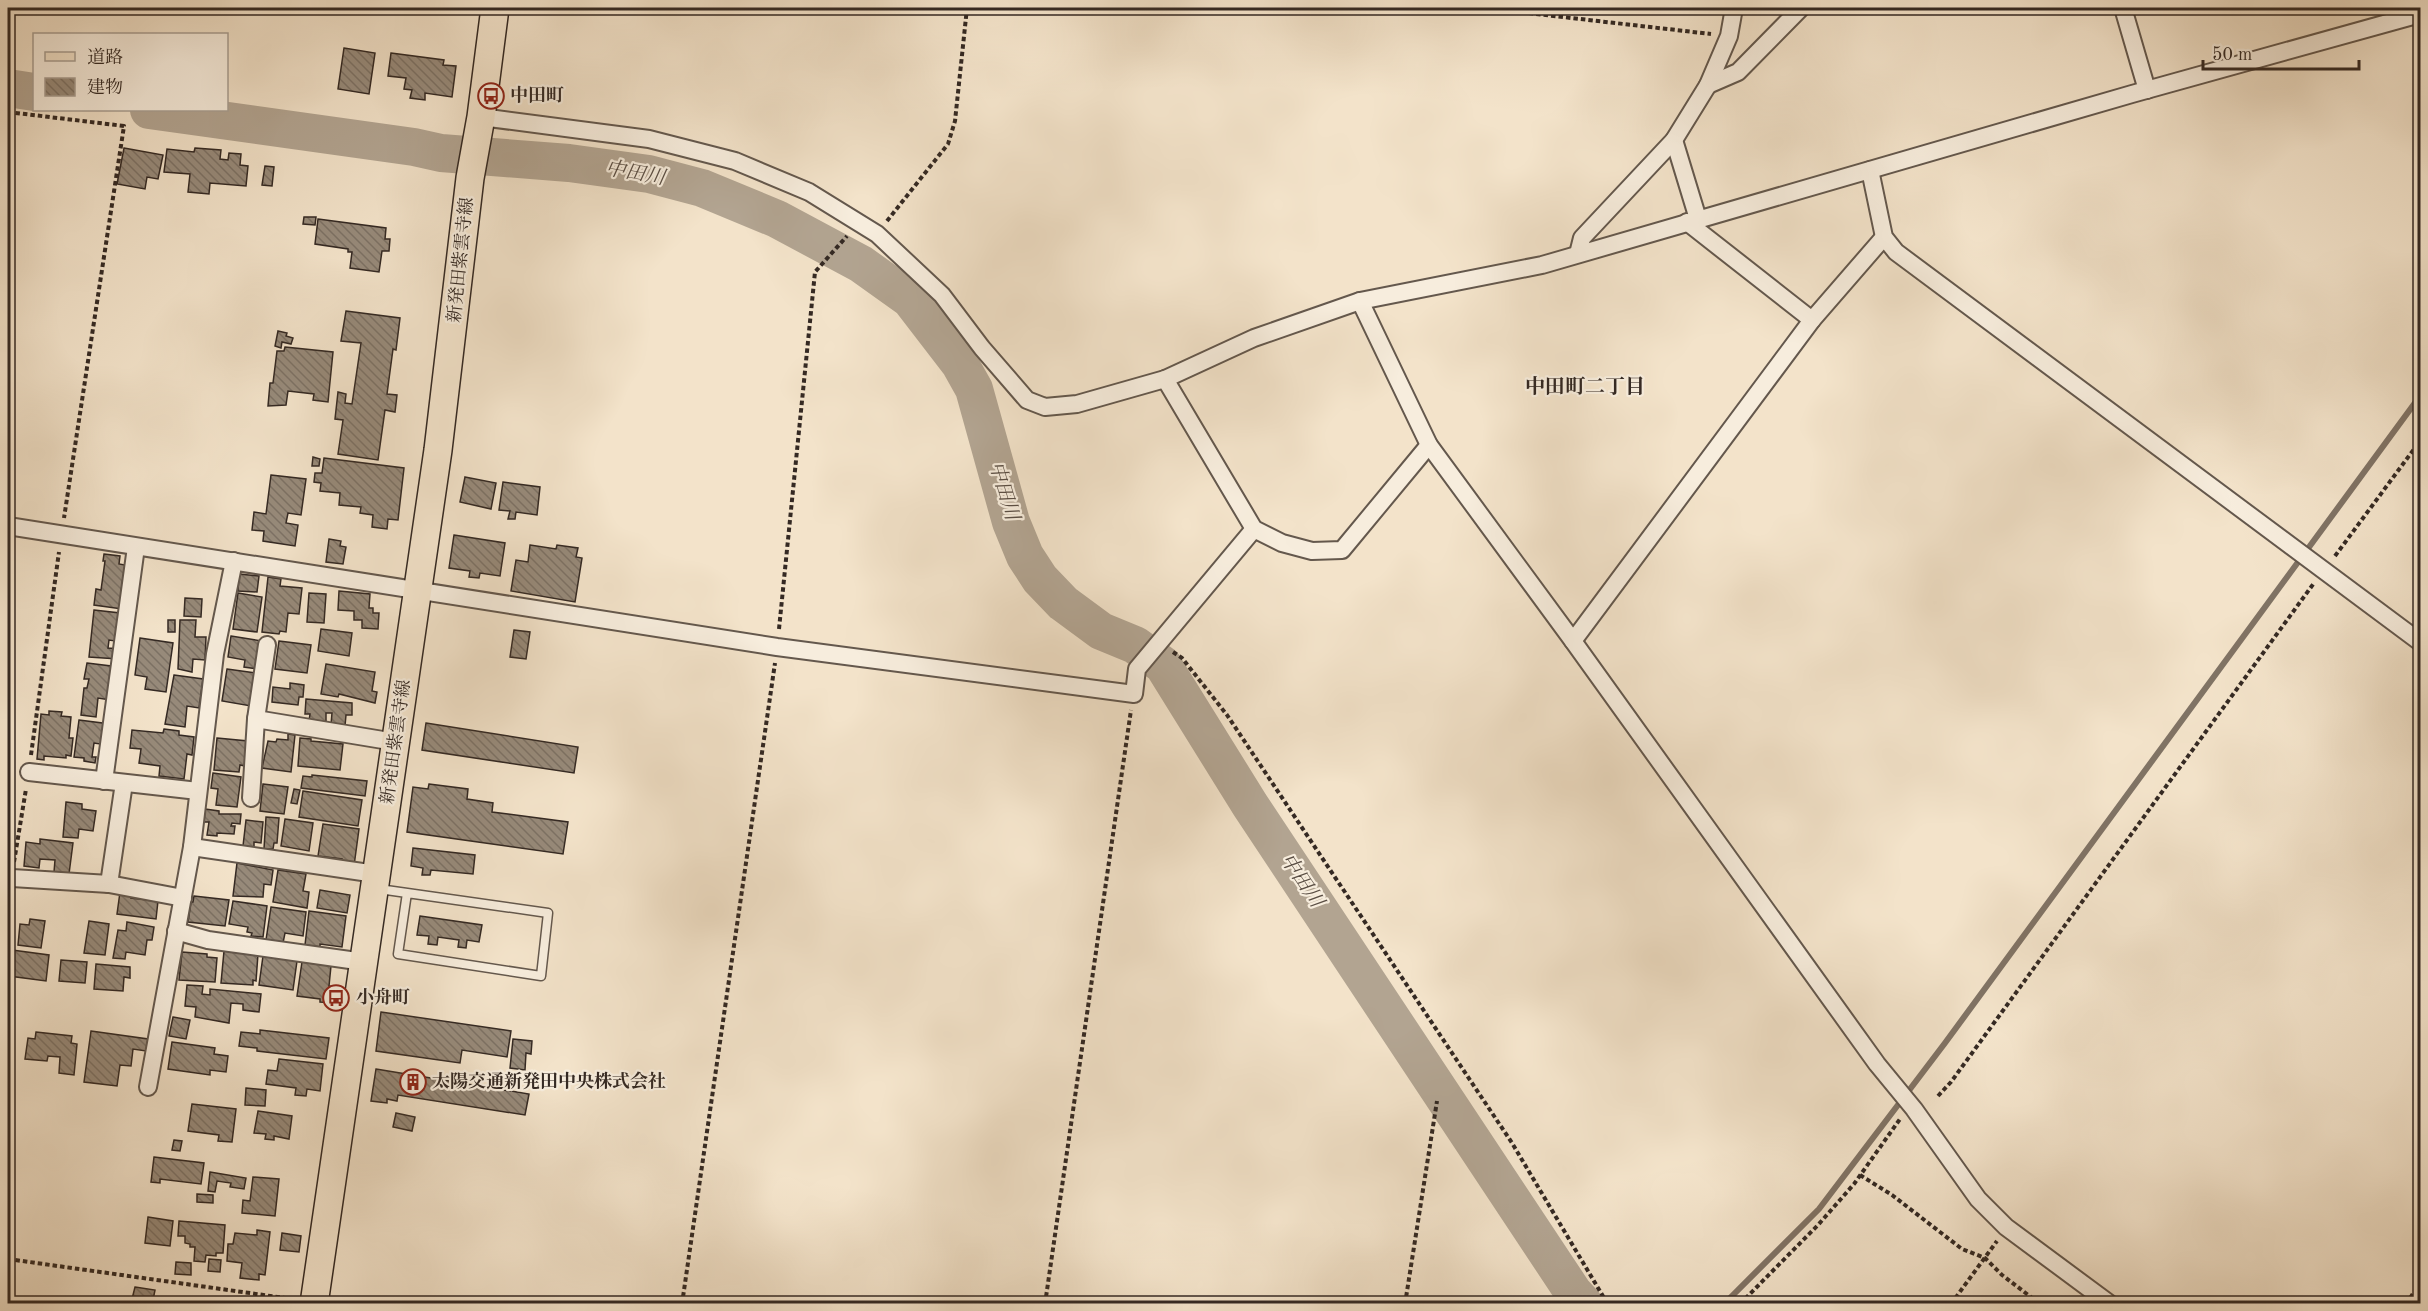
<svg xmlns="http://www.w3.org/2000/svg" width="2428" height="1311" viewBox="0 0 2428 1311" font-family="'Old Standard TT','Noto Serif JP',serif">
<defs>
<pattern id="building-back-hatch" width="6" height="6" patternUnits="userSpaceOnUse" patternTransform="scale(1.5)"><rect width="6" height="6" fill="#978a7a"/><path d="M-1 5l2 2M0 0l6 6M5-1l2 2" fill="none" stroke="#7c7164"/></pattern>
</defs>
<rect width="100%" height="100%" fill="#f3e3ca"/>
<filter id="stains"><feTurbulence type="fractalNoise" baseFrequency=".00333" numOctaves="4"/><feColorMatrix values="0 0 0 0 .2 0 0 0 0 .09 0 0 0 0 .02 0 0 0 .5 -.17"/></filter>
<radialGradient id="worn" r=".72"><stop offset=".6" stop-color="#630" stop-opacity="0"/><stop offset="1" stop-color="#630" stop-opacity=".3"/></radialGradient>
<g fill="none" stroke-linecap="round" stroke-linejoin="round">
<!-- stream -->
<polyline stroke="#807365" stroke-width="6" points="1724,1304 1819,1209 1945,1043 2420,396"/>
<!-- river -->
<g stroke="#b2a491" stroke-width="38">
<polyline points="8,88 34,92"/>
<polyline points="149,110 414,147 441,153 569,163 649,174 702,188 777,219 861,264 910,299 960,364 974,389 1011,522 1025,556 1040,579 1063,603 1101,631 1135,645 1163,665 1250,805 1573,1292 1584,1304"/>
</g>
</g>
<!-- building -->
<g fill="url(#building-back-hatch)" stroke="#342923" stroke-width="1.5">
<polygon points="344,48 375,53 369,94 338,89"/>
<polygon points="391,53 444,60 443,65 456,66 452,97 425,93 425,100 410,98 412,90 404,89 406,78 388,76"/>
<polygon points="124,148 163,155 158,179 147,177 145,189 117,184"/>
<polygon points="195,148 221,150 220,159 228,160 229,153 241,154 240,165 248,166 246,186 210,183 209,194 188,192 190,174 164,172 167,149 194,152"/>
<polygon points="265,166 274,167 272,186 262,185"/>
<polygon points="304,217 316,217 315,225 303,224"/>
<polygon points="318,219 386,228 385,239 390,239 389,251 382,251 379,272 350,268 352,252 348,252 348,249 315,244"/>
<polygon points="346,311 400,318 396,350 393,349 387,394 397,395 395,412 385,410 378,460 338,454 343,420 335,419 338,392 346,394 345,403 352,404 361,343 341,341"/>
<polygon points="278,331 287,333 286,336 293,338 291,344 282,342 281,348 275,346"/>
<polygon points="285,347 333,352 328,402 313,400 314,394 288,391 286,405 268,406 270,383 273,383 277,351 284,351"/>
<polygon points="313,457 320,459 319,466 312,466"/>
<polygon points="324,458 404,468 398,520 388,519 387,529 372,527 373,515 360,513 361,507 339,505 340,493 320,491 321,483 314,482 315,473 322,473"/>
<polygon points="271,475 306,479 301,515 288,513 286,523 298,525 295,546 263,541 264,531 252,530 254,512 266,514"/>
<polygon points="465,477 496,483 491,509 460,502"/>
<polygon points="503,482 540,487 537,515 516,512 515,519 508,519 510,511 499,510"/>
<polygon points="454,535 505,543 500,576 480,573 479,578 469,577 470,571 449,568"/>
<polygon points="329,539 341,541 340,546 346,547 343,564 326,562"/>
<polygon points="530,545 556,549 557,545 578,548 576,557 582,558 575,602 511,591 516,560 528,562"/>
<polygon points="104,554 120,556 119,564 125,565 121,592 124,592 122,609 94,605 96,589 101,590 105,561 103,561"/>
<polygon points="239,574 259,576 257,592 238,591"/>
<polygon points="268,577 281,579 280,586 302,588 299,614 288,613 286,632 280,631 279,634 262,632"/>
<polygon points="339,591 370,594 369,608 373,608 373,613 379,613 378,629 362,628 362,620 354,620 354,611 338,610"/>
<polygon points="238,593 262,597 257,632 233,629"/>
<polygon points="309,593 326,594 324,623 307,622"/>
<polygon points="185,598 202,599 201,617 184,616"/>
<polygon points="94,610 120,613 118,632 116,632 115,641 109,640 108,648 119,649 118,659 89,657"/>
<rect x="168" y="620" width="7" height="12"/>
<polygon points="180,620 196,620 195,637 206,637 205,660 193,659 192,672 178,669"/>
<polygon points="321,629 352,633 349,656 318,651"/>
<polygon points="514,630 530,632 526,659 510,657"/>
<polygon points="231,636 262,641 258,669 244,667 245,660 228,657"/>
<polygon points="140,638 173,643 166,692 145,689 147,677 135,675"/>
<polygon points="279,641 311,645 307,673 275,669"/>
<polygon points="87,663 119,667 110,700 98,698 96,717 81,715 84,688 87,688 89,679 84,679"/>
<polygon points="326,664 375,672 372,691 377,692 375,703 339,694 338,697 321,694"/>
<polygon points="227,669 256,673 251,706 222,701"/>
<polygon points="174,675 203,679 199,708 187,706 185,727 165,724"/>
<polygon points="290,683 304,685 303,697 299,697 298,705 272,702 273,687 290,689"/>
<polygon points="306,699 352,703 352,715 346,715 345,726 331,725 332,713 326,713 326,722 309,721 310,714 305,714"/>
<polygon points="49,711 62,712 61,716 71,717 69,738 73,738 71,756 66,755 66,758 44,756 44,760 37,759 41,714 49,715"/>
<polygon points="79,720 110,724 107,745 94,743 92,757 96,757 95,763 84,761 84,758 74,757"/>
<polygon points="426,723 578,747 574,773 422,750"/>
<polygon points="164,729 179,731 179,735 194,737 192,755 187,754 184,779 159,776 160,766 139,763 141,749 130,748 132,730 163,733"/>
<polygon points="288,734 295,735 291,772 262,768 268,741 276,742 277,739 288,740"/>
<polygon points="217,738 248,741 245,766 240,765 239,772 214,770"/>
<polygon points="300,738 311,739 311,741 343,744 340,770 298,766"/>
<polygon points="213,773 241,777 237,807 216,805 218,789 211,788"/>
<polygon points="312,775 367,781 365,796 301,788 303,776 312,777"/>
<polygon points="263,784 288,787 284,814 260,811"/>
<polygon points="429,784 468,789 467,799 493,803 492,812 568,822 563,854 407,832 413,787 428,789"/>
<polygon points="294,789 300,790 297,804 291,803"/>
<polygon points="303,791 362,800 358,826 299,817"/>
<polygon points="66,802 82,804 82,809 96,811 93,831 79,829 78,838 63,837"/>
<polygon points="205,809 219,811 219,814 241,814 240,824 232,823 231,826 235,826 234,834 217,833 217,836 207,835 209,822 204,822"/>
<polygon points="266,817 279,818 277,843 274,843 273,849 264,849"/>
<polygon points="285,819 313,823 309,851 281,846"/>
<polygon points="246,820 263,822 261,843 254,842 254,847 243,846"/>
<polygon points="323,824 359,829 354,866 341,864 342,859 318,856"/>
<polygon points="40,839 73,843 69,874 54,872 55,860 40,859 39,868 24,866 26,842 40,844"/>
<polygon points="413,848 475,855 473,874 431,870 430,875 422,875 423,868 411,866"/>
<polygon points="237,863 273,870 271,885 264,884 263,897 233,896"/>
<polygon points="278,870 306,874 303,891 309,892 307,908 273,902"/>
<polygon points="320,890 350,895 347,913 317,908"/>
<polygon points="120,892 132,894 131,898 158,901 156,919 117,914"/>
<polygon points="194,896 229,900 225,926 188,922 191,902 193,902"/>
<polygon points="233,901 267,906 263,937 251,936 252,933 247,932 248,927 229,924"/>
<polygon points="271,907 306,912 303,936 285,933 283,943 266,940"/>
<polygon points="309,911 346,916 342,947 320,944 320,947 305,945"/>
<polygon points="420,916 482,925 479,942 467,940 466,948 458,947 459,940 438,937 437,945 428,944 429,936 417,935"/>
<polygon points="30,919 45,921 41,948 18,945 20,924 29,925"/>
<polygon points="89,921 109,924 105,955 84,953"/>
<polygon points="127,922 154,927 152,940 147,940 145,955 126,952 125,959 113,958 118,930 126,931"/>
<polygon points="12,950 49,955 46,981 9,976"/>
<polygon points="224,951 258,954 256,981 253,980 253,985 221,983"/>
<polygon points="182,952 207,954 207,957 217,958 215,982 179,980"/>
<polygon points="263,956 297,961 293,990 259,985"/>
<polygon points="61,960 87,962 85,983 59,981"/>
<polygon points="302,962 331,966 329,986 335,987 334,1003 320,1002 320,999 297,996"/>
<polygon points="96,964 130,967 130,978 124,977 123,991 94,989"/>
<polygon points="187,985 203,986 202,994 210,995 210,989 261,994 259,1012 243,1010 243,1004 231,1003 229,1023 195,1017 196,1007 185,1006"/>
<polygon points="381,1012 511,1031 507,1057 462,1050 460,1063 376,1051"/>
<polygon points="8,1016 12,1017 8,1045"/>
<polygon points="173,1017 190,1020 186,1039 169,1036"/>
<polygon points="260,1030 329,1038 326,1059 257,1051 257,1048 239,1046 241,1032 260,1034"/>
<polygon points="91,1031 148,1039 146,1051 133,1049 131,1066 120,1065 117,1086 84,1082"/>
<polygon points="36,1032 72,1036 71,1043 77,1044 74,1075 59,1073 60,1057 48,1056 47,1061 25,1059 28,1038 35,1039"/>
<polygon points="513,1039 532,1041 531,1054 526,1053 525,1070 510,1068"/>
<polygon points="172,1042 215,1048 214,1054 228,1056 226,1072 210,1070 210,1075 168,1069"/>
<polygon points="279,1059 323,1064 320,1091 307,1089 306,1096 295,1095 296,1088 266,1084 268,1070 277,1071"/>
<polygon points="376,1069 529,1094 525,1115 398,1095 397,1101 387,1099 387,1103 371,1101"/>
<polygon points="246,1088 266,1090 265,1106 245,1105"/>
<polygon points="192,1104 236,1109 232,1142 218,1141 219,1135 188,1131"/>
<polygon points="258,1111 292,1116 289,1139 274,1136 274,1140 265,1139 266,1134 254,1133"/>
<polygon points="396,1113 415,1117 412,1131 393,1127"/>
<polygon points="174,1140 182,1141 180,1151 172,1150"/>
<polygon points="154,1157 204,1163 201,1184 160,1179 160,1183 151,1182"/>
<polygon points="210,1172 246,1178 244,1189 230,1187 231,1183 217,1181 215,1192 208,1191"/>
<polygon points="253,1177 279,1179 275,1216 242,1213 243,1200 250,1201"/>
<polygon points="197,1194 213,1195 213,1203 197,1202"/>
<polygon points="148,1217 173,1221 170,1246 145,1243"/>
<polygon points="179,1221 225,1225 223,1253 216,1253 216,1256 206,1255 205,1262 194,1261 195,1247 190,1247 190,1244 185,1243 185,1236 178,1236"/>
<polygon points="257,1230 270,1232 265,1275 259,1274 259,1280 240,1278 242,1263 227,1261 228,1244 233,1244 235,1233 257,1235"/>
<polygon points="282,1233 301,1236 299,1252 280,1250"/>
<polygon points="209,1259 221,1260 220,1272 208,1271"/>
<polygon points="176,1262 191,1263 191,1275 175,1274"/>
<polygon points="135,1287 155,1290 153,1300 166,1304 143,1304 143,1301 132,1299"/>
</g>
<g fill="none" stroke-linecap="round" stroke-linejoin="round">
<!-- lane casing -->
<g stroke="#64584d" stroke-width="11">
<polyline id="lane" points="379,889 548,913 541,976 398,954 407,893"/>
</g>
<!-- street casing -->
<g stroke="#64584d" stroke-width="20">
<g id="street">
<polyline points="2123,8 2147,90"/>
<polyline points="1708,85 1738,72 1801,8"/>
<polyline points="481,117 649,139 735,161 809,192 877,234 942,295 982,348 1027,400 1045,407 1077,404 1165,379 1254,338 1360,301 1542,265 2132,94 2420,14"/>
<polyline points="1674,140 1698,219"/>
<polyline points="1870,170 1884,237 1896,252 2420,642"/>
<polyline points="1687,222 1812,320"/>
<polyline points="1578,254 1582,238 1674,140 1708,85 1729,36 1734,8"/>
<polyline points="1360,301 1429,445 1573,641 1877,1064 1914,1109 1978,1199 2006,1227 2110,1304"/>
<polyline points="1165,379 1254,529 1282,543 1312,551 1342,550 1429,445"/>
<polyline points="8,526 777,647 1134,694 1137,669 1254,529"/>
<polyline points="1573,641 1812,320 1884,237"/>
<polyline points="256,719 395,742"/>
<polyline points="29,772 198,791"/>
<polyline points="104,781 136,547"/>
<polyline points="251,798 256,719 267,645"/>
<polyline points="192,847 376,874"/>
<polyline points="12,878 109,884 183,898"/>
<polyline points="109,884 124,783"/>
<polyline points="176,931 208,940 364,962"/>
<polyline points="148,1087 192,847 215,654 234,561"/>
</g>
</g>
<!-- primary casing -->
<g stroke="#342923" stroke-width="30">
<polyline id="primary" points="314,1304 438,450 470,178 481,117 495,8"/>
</g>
<!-- path -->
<g stroke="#342923" stroke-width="4" stroke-dasharray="4.5 3" stroke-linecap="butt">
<polyline points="1484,8 1711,34"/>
<polyline points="8,112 124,126 64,518"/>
<polyline points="887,221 948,144 955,121 967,8"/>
<polyline points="2335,556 2420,441"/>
<polyline points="779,629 815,272 847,236"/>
<polyline points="1173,652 1182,658 1227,715 1512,1143 1607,1303 1609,1304"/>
<polyline points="31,755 59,552"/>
<polyline points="14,862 26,789"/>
<polyline points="8,907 9,893"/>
<polyline points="1938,1096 1951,1082 2314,583"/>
<polyline points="1860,1175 1892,1195 1962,1249 1985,1258 2002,1275 2040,1304"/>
<polyline points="8,1259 292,1299"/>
<polyline points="682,1304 775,663"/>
<polyline points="1045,1304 1131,710"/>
<polyline points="1405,1304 1437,1101"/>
<polyline points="1740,1304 1818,1225 1854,1184 1900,1119"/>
<polyline points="1951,1304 1997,1241"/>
<polyline points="2406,1304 2420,1283"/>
</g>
<!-- lane -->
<use href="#lane" stroke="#f7eddd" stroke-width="8"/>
<!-- street -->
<use href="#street" stroke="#f7eddd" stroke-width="16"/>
<!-- primary -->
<use href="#primary" stroke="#f3e3ca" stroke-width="27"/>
</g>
<!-- icons -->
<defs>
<g id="bus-ring" transform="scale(1.35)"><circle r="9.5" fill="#f7eddd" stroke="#8f2418" stroke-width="1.5"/><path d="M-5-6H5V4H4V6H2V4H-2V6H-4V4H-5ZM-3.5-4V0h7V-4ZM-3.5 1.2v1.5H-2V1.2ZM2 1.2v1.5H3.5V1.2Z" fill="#8f2418"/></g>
<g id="building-ring" transform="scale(1.35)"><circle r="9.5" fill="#f7eddd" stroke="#8f2418" stroke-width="1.5"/><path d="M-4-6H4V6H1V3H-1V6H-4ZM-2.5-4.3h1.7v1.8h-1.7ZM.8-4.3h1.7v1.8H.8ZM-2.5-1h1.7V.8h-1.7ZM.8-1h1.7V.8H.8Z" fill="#8f2418"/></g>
</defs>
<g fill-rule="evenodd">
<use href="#bus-ring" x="491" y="96"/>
<use href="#bus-ring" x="336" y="998"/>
<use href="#building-ring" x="413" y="1082"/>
</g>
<g text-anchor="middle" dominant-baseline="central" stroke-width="4.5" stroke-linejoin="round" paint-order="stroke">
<!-- poi labels -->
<g font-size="18" font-weight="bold" fill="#342923" stroke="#f7eddd" text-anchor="start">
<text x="510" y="96">中田町</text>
<text x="356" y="998">小舟町</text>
<text x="432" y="1082">太陽交通新発田中央株式会社</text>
</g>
<!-- street labels -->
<g font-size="18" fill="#342923" stroke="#f7eddd">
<text transform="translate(461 260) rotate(-84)">新発田紫雲寺線</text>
<text transform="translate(396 742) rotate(-82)">新発田紫雲寺線</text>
</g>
<!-- water labels -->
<g font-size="20" font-style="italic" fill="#5a4e44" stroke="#f7eddd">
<text transform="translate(635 174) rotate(10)">中田川</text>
<text transform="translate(1003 491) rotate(73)">中田川</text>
<text transform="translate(1301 881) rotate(56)">中田川</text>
</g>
<!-- neighbourhood labels -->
<g font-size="20" font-weight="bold" fill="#342923" stroke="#f7eddd">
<text x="1585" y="388">中田町二丁目</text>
</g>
</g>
<!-- margin -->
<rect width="2428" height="1311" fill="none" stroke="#f3e3ca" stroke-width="30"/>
<rect x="9" y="9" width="2410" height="1293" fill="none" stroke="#342923" stroke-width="3"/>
<rect x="15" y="15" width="2398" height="1281" fill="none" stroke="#342923" stroke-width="1.5"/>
<!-- legend -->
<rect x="33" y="33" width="195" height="78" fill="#f7eddd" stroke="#a99f93" stroke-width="1.5"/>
<rect x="45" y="52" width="30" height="9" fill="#f3e3ca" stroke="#a99f93" stroke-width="1.5"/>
<text x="87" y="63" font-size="18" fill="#342923">道路</text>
<rect x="45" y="78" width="30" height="18" fill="url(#building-back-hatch)" stroke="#a99f93" stroke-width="1.5"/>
<text x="87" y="93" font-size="18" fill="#342923">建物</text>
<!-- scale -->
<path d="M2203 60v9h156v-9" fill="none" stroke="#342923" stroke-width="3"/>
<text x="2212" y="60" font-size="18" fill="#342923" stroke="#f7eddd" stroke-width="4.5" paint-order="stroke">50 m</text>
<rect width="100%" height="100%" filter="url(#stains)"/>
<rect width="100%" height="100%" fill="url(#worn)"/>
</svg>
